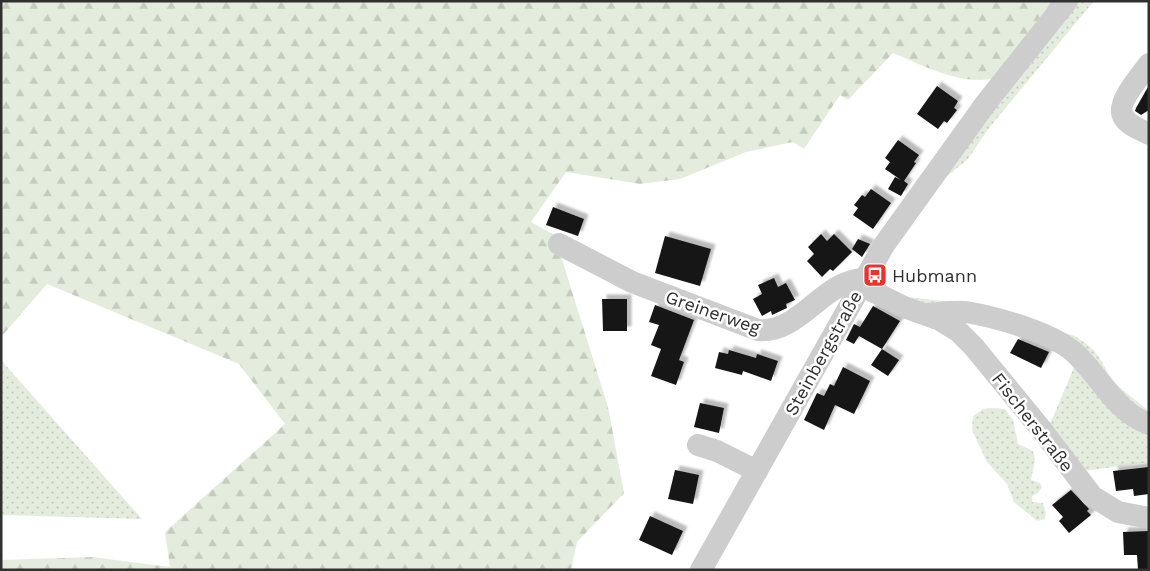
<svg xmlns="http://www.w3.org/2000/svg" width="1150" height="571" viewBox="0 0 1150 571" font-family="'Work Sans',sans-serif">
<defs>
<pattern id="grass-dots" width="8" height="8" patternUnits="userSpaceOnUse" patternTransform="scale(1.25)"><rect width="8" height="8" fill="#e4eddd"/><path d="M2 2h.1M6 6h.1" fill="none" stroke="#c4ccbe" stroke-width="1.8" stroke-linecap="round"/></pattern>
<pattern id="forest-firs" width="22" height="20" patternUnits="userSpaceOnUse" patternTransform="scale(1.25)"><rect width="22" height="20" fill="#e4eddd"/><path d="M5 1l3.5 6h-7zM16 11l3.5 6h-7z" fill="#c4ccbe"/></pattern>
<filter id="shadow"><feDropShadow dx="4.5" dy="-4.5" stdDeviation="1" flood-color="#0004"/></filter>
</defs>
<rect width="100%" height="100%" fill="#fff"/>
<!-- grass -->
<g fill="url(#grass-dots)">
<polygon points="1075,1 1094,1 989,128 968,159 930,190"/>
<path d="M874,278l21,14 13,5 51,6 116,33c23,15 23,19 35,41 7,10 29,25 39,34v10l-69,-69 -187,-53z"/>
<polygon points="1,360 142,519 1,515"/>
<polygon points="1077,360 1149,428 1149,462 1077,472 1044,427 1051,422"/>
<polygon points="990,408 1005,409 1013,420 1018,444 1033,451 1035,459 1031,480 1040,483 1042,487 1038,493 1032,496 1032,502 1043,503 1046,513 1045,519 1037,521 1014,502 1007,484 987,462 972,430 973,416 983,409"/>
</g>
<!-- forest -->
<path fill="url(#forest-firs)" d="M1,1h1057l-61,77c-37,8 -70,-11 -104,-25l-45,47 -8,-5 -36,54 -11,-7 -47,10 -66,27 -40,5 -74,-12 -35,50 31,17 -1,17 47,151 16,86 -47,49 -6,28h-570v-10l91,-3 78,10 -5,-35 120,-108 -46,-60 -192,-80 -46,53z"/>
<!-- building -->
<g fill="#171717" filter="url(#shadow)">
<polygon points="937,86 958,101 954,108 957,110 947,123 944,121 938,129 917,114"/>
<polygon points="1148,87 1149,110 1141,115 1135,111 1136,108"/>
<polygon points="898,140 919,155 914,162 916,163 904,181 908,184 901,196 888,189 895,177 901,180 885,169 890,162 885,158"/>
<polygon points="871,189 891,203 873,229 853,215 858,208 854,205 862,195 865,197"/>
<polygon points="553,207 584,219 578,236 546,225"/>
<polygon points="821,234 827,241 834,234 852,252 833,271 830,269 822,277 807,261 814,254 808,247"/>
<polygon points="665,236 711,249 700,286 655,273"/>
<polygon points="858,239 870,244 862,257 852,249"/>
<polygon points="774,278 778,287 786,283 795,300 786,304 787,308 772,315 771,311 762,316 753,299 762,294 758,285"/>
<polygon points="602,299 627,299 627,331 603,331"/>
<polygon points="655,305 694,320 679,360 684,362 676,385 651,376 661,349 651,345 659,325 649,322"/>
<polygon points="873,306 900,321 882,349 859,336 854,344 846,340 854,324 860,327"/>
<polygon points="1018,339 1049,352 1041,368 1010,353"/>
<polygon points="882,349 899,360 888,376 871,365"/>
<polygon points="729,350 756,358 757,354 778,361 771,381 743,371 742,375 715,368 719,352 728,354"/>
<polygon points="843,367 870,381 854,414 835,405 824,430 804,420 817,393 824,396 830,384 834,386"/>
<polygon points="700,403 724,408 719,433 694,427"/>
<polygon points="1149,467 1149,494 1134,496 1133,489 1116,491 1113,471"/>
<polygon points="675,470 699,475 693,504 668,499"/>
<polygon points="1071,490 1089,509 1087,511 1091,515 1069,533 1059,521 1063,517 1052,505"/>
<polygon points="650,516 683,531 672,555 639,540"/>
<polygon points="1149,531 1149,570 1138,570 1137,555 1124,555 1123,532"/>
</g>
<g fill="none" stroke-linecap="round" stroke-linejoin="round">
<!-- minor -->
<g stroke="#cdcdcd" stroke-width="22">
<path d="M1149,64c-8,11 -33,39 -26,52 4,9 18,14 26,18"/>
<path d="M559,244l73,38 126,48c42,4 65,-50 106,-51"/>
<polyline points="860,285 904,307 940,320 958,331 974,347 1041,429 1092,496 1118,512 1149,518"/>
<path d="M927,314c13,-1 26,-3 39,-2 30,5 92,22 112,44 24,24 38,56 71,68"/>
<polyline points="698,445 717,451 757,471"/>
<polyline points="701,570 884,245 986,103 1067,1"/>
</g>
</g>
<!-- icons -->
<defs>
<g id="bus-square" transform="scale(1.25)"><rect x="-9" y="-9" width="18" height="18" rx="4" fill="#e83430" stroke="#fff"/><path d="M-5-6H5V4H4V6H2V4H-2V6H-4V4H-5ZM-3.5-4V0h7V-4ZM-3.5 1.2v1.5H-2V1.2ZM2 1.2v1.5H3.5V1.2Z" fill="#fff"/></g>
</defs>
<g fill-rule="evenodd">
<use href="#bus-square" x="875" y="275"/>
</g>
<g text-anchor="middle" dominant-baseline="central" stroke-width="5" stroke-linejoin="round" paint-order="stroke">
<!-- poi labels -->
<g font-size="18" fill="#303030" stroke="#fff" text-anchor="start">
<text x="892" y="275">Hubmann</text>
</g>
<!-- street labels -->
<g font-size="18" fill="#303030" stroke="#fff">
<text transform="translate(713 312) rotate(19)">Greinerweg</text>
<text transform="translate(823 353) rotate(-61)">Steinbergstraße</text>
<text transform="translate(1033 422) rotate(52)">Fischerstraße</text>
</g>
</g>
<!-- border -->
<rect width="1150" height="571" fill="none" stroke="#303030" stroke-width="5"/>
</svg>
